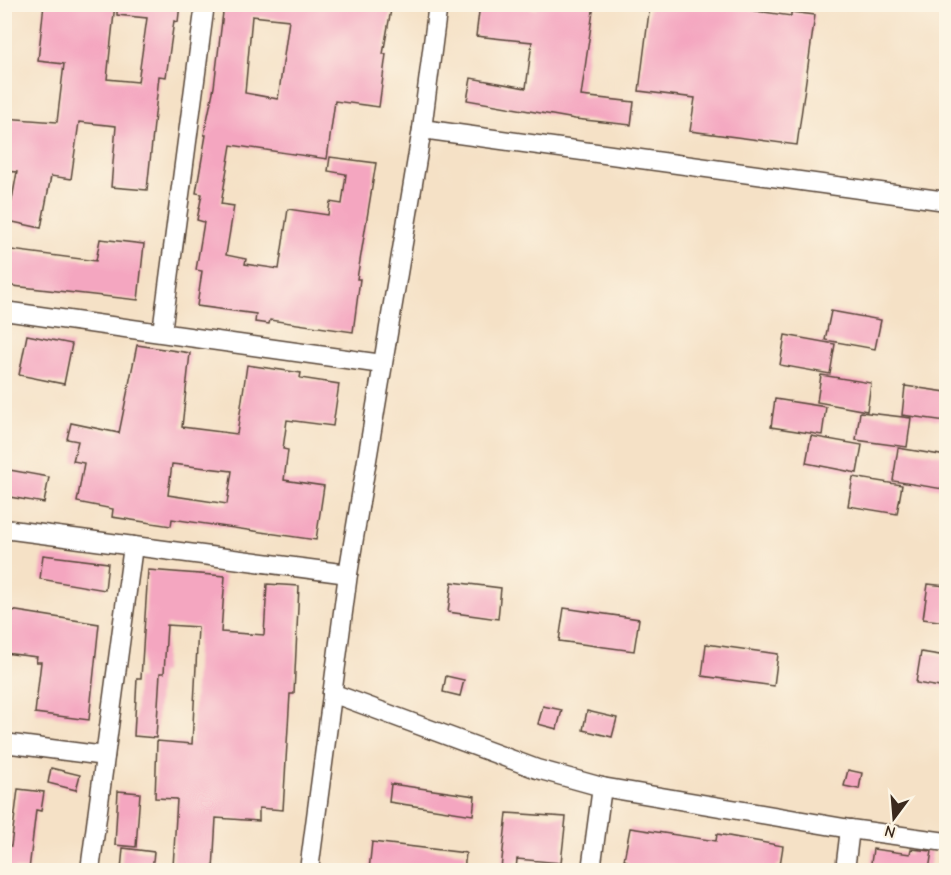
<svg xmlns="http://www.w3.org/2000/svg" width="951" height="875" viewBox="0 0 951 875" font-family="'Comic Neue',sans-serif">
<rect width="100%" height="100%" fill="#fcf5e5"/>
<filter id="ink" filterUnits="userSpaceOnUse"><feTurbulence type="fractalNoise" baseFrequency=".0167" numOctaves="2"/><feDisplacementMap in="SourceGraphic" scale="12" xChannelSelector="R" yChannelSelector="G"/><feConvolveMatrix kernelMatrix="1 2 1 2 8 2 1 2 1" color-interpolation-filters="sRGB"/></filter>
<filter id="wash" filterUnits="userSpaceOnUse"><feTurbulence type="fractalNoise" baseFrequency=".008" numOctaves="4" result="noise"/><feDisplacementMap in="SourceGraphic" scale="24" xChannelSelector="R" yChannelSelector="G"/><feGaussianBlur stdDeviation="1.35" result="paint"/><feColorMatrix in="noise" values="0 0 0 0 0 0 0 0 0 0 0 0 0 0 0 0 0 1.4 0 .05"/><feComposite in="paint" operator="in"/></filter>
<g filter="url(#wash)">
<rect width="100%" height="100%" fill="#f5e1c6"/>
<g id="blocks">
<!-- building -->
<g fill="#f4a6c0" fill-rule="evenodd">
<polygon points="44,4 115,4 107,79 138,82 147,18 117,15 117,4 180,4 178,22 174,21 166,77 159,76 147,190 111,187 116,126 79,122 71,179 51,176 41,228 8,221 17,172 4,171 4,118 57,122 64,64 38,61"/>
<path d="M224,4h168l-9,50h3l-7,53 -44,-6 -8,58 -96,-14 -10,59 13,2 -8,49 20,4 -1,5 34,5 9,-60 40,6 2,-13 12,2 4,-30 -18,-3 2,-14 46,6 -19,116h3l-7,53 -83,-12 -1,4 -14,-2 1,-8 -59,-8 5,-35 -6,-1 8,-48 -7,-2 5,-26 -6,-1 10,-58h-2l10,-48zM252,16l37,4 -11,79 -33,-6z"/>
<polygon points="480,4 537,9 537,4 594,4 581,96 634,102 631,125 575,119 467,100 471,78 526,88 532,42 476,36"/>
<polygon points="650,4 707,4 791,16 791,12 815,15 797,145 690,131 695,98 639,91"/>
<polygon points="100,239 144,244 138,300 4,285 4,249 96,261"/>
<polygon points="831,311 881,320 875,349 825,340"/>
<polygon points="27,335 72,344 64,384 19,375"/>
<polygon points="785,335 835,344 830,374 780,365"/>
<path d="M137,345l53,8 -8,74 55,7 10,-69 54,8 -1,5 39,6 -6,42 -46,-6 -4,29 5,1 -4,30 40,6 -8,54 -144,-21 -1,7 -59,-9 1,-8 -36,-7 7,-39 -11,-2 5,-20 -11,-2 4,-16 48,10zM172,464l60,7 -5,33 -59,-9z"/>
<polygon points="821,375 871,383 867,411 817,402"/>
<polygon points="905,386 946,392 946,421 902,415"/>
<polygon points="775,399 826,407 822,435 771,427"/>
<polygon points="860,412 911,418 907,447 856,440"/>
<polygon points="811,436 862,445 857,473 806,463"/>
<polygon points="898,448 946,456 943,489 893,481"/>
<polygon points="4,469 49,477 44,503 4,496"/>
<polygon points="853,477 902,485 897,514 848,506"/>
<polygon points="43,555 108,563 105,590 40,579"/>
<polygon points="148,570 225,576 221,632 264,635 267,584 299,586 294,694 290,694 283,810 259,808 259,821 216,818 213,870 173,867 177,799 155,798 157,741 192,744 198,627 167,625 164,673 160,673 156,738 134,736 137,678 141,678"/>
<polygon points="452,582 501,588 498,619 448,612"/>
<polygon points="928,584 946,586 946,622 923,619"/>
<polygon points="564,608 639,619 634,651 559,641"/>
<polygon points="4,609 99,624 89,720 35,713 41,662 36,662 37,657 4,653"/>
<polygon points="706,644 778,654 774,686 702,676"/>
<polygon points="921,652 946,656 946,688 916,683"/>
<polygon points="446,676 464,680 460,696 443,692"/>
<polygon points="543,706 562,710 557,729 538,724"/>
<polygon points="587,711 617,718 612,737 583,730"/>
<polygon points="51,768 80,775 76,790 48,783"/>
<polygon points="848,770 862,773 859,789 844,786"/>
<polygon points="391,784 475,796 473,815 389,802"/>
<polygon points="18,789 44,792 41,811 36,810 29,870 4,868 4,846 11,846"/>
<polygon points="118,791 140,793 136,847 115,845"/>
<polygon points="507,813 566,817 561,863 517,859 516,870 501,869"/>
<polygon points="630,828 716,841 717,834 783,846 780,865 777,865 777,870 626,870 627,861 624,860"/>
<polygon points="372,842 466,853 464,870 369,870"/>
<polygon points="123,848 154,852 152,870 121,870"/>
<polygon points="873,849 910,854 911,849 932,851 929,870 870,870"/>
</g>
</g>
</g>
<g filter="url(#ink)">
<use href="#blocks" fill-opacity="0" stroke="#574537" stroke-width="1.5"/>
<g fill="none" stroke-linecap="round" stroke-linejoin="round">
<!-- minor casing -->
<g stroke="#574537" stroke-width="21">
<g id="minor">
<polyline points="422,129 946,201"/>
<polyline points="4,311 382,364"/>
<polyline points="162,332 205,4"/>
<polyline points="4,529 348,574"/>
<polyline points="332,693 537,769 602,787 850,829 946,842"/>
<polyline points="4,743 105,756"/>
<polyline points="90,870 133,546"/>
<polyline points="309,870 348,574 422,129 438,4"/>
<polyline points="591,870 602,787"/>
<polyline points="845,870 850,829"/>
</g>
</g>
<!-- minor -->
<use href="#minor" stroke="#fff" stroke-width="18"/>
</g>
</g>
<!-- margin -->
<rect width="951" height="875" fill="none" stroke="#fcf5e5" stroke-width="24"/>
<!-- north arrow -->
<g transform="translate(894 818) rotate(196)" stroke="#fcf5e5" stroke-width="4.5" paint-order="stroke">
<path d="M0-4.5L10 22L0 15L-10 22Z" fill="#3b2a1e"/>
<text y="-9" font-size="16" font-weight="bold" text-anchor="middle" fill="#3b2a1e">N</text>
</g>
</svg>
